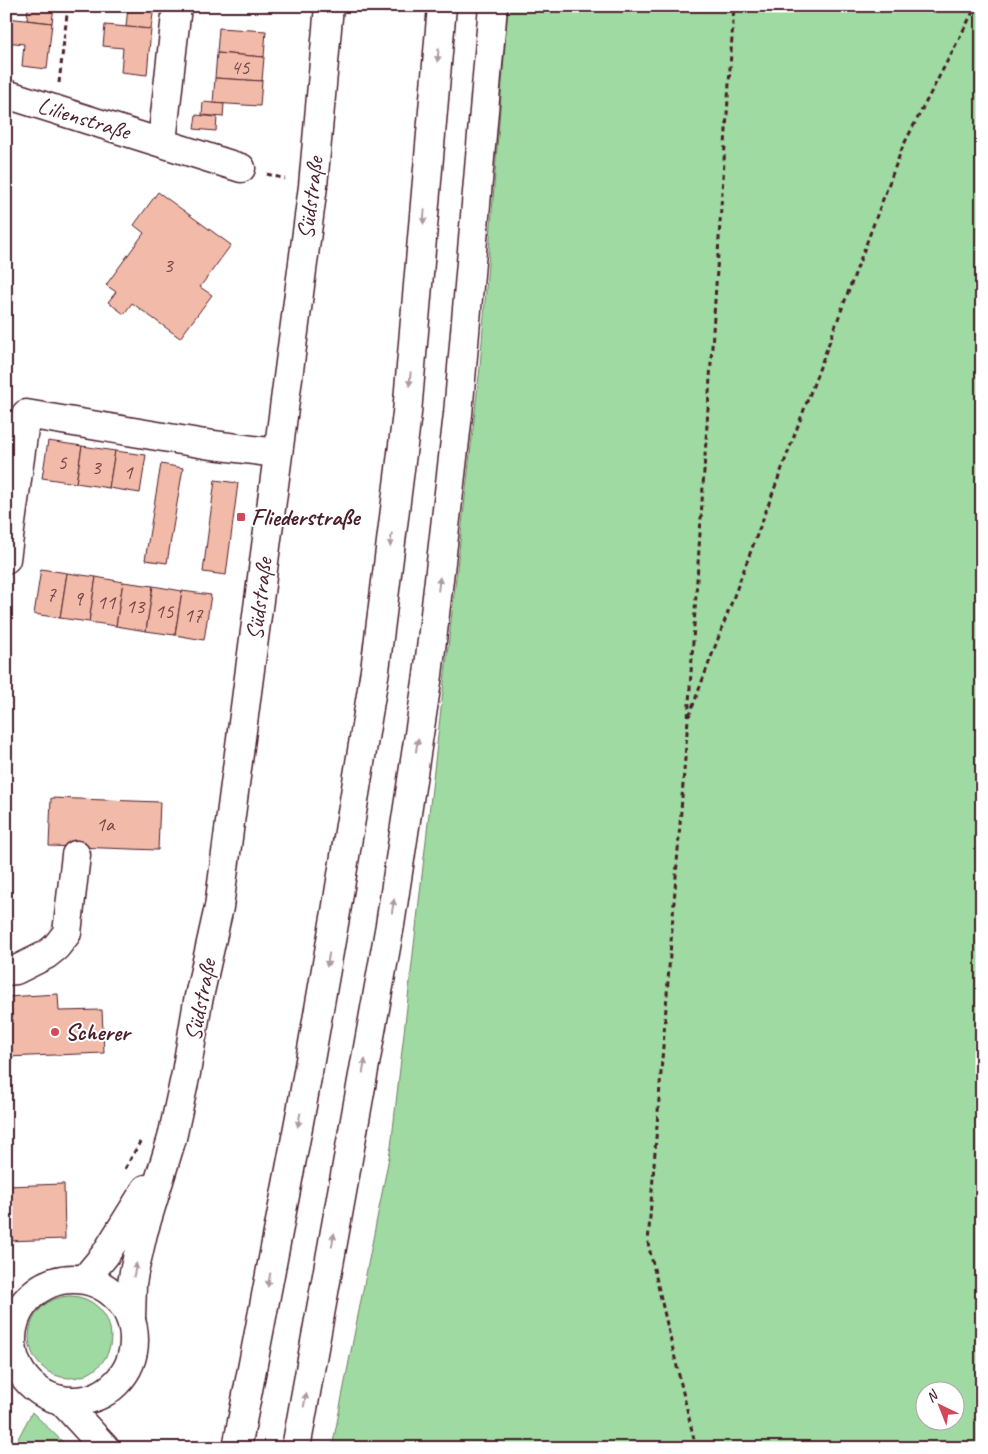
<svg xmlns="http://www.w3.org/2000/svg" width="988" height="1454" viewBox="0 0 988 1454" font-family="Caveat,sans-serif">
<rect width="100%" height="100%" fill="#fff"/>
<filter id="ink" filterUnits="userSpaceOnUse"><feTurbulence type="fractalNoise" baseFrequency=".02" numOctaves="2"/><feDisplacementMap in="SourceGraphic" scale="10" xChannelSelector="R" yChannelSelector="G"/><feConvolveMatrix kernelMatrix="1 2 1 2 8 2 1 2 1" color-interpolation-filters="sRGB"/></filter>
<g filter="url(#ink)">
<!-- green -->
<g fill="#9edaa1" stroke="#747c66" fill-rule="evenodd">
<path d="M508,6h474v1442h-650l59,-301 89,-780zM926,1392h30v30h-30z"/>
<circle cx="70" cy="1337" r="41"/>
<polygon points="32,1412 69,1448 13,1448"/>
</g>
<!-- building -->
<g fill="#f2baa8" stroke="#4a1f2b">
<polygon points="28,6 54,6 52,23 27,20"/>
<polygon points="128,6 154,6 151,29 126,27"/>
<polygon points="235,6 274,6 274,10"/>
<polygon points="7,18 52,23 47,69 22,66 24,44 6,42"/>
<polygon points="105,25 151,29 147,75 121,72 123,48 103,46"/>
<polygon points="219,28 266,31 264,57 217,53"/>
<polygon points="217,53 264,57 262,81 215,78"/>
<polygon points="215,78 262,81 260,106 213,103"/>
<polygon points="203,102 224,104 223,117 202,115"/>
<polygon points="196,115 217,117 216,131 194,129"/>
<polygon points="158,192 231,245 200,287 212,295 180,338 132,303 124,314 108,302 116,292 106,285 144,233 134,225"/>
<polygon points="48,441 82,446 76,483 42,478"/>
<polygon points="82,446 115,451 109,488 76,483"/>
<polygon points="115,451 146,455 140,493 109,488"/>
<polygon points="161,464 183,468 167,563 145,560"/>
<polygon points="215,480 238,483 226,575 203,572"/>
<polygon points="41,569 67,573 60,618 34,614"/>
<polygon points="67,573 96,577 89,622 60,618"/>
<polygon points="96,577 123,582 116,626 89,622"/>
<polygon points="123,582 153,586 146,631 116,626"/>
<polygon points="153,586 182,591 175,635 146,631"/>
<polygon points="182,591 211,595 204,640 175,635"/>
<polygon points="51,798 160,802 158,850 49,846"/>
<polygon points="58,994 59,1011 102,1010 104,1053 6,1057 6,997"/>
<polygon points="64,1184 65,1239 6,1241 6,1186"/>
</g>
<g fill="none" stroke-linecap="round" stroke-linejoin="round">
<!-- minor casing -->
<g stroke="#4a1f2b" stroke-width="31">
<g id="minor">
<polyline points="6,94 241,168"/>
<polyline points="162,142 177,6"/>
<polyline points="6,559 26,414 205,444 277,453"/>
<polyline points="6,971 16,970 46,955 56,947 67,933 76,855"/>
<polyline points="85,1279 105,1255 146,1189"/>
<polyline points="131,1319 132,1284 134,1272 143,1233 172,1138 186,1073 198,1001 219,907 313,186 329,6"/>
</g>
</g>
<!-- major casing -->
<g stroke="#4a1f2b" stroke-width="31">
<g id="major">
<circle cx="73" cy="1340" r="61"/>
<polyline points="61,1400 105,1448"/>
</g>
</g>
<!-- highway casing -->
<g stroke="#4a1f2b" stroke-width="31">
<g id="highway">
<polyline points="237,1448 302,1106 336,912 375,670 407,413 442,6"/>
<polyline points="296,1448 390,925 428,675 458,414 493,6"/>
</g>
</g>
<!-- path -->
<g stroke="#4a1f2b" stroke-width="3" stroke-dasharray="5 4" stroke-linecap="butt">
<polyline points="59,83 68,6"/>
<polyline points="267,174 285,179"/>
<polyline points="689,716 903,146 976,6"/>
<polyline points="125,1169 140,1142"/>
<polyline points="696,1448 648,1243 688,719 734,6"/>
</g>
<!-- minor -->
<use href="#minor" stroke="#fff" stroke-width="28"/>
<!-- major -->
<use href="#major" stroke="#fff" stroke-width="28"/>
<!-- highway -->
<use href="#highway" stroke="#fff" stroke-width="28"/>
</g>
<!-- one-way arrows -->
<defs><path id="oneway-solid" d="M-6-.8H1V-3.2L6.5 0L1 3.2V.8H-6Z" transform="scale(1.25)"/></defs>
<g fill="#ae9aa0">
<use href="#oneway-solid" transform="translate(438 55) rotate(95)"/>
<use href="#oneway-solid" transform="translate(424 217) rotate(95)"/>
<use href="#oneway-solid" transform="translate(410 379) rotate(95)"/>
<use href="#oneway-solid" transform="translate(391 540) rotate(97)"/>
<use href="#oneway-solid" transform="translate(439 584) rotate(-83)"/>
<use href="#oneway-solid" transform="translate(417 745) rotate(-81)"/>
<use href="#oneway-solid" transform="translate(393 906) rotate(-81)"/>
<use href="#oneway-solid" transform="translate(328 960) rotate(100)"/>
<use href="#oneway-solid" transform="translate(364 1066) rotate(-80)"/>
<use href="#oneway-solid" transform="translate(299 1120) rotate(101)"/>
<use href="#oneway-solid" transform="translate(333 1240) rotate(-80)"/>
<use href="#oneway-solid" transform="translate(135 1270) rotate(-78)"/>
<use href="#oneway-solid" transform="translate(269 1280) rotate(101)"/>
<use href="#oneway-solid" transform="translate(305 1400) rotate(-80)"/>
</g>
</g>
<!-- markers -->
<g fill="#d1495b" stroke="#fff" stroke-width="2">
<rect x="236" y="512" width="10" height="10" rx="2.5"/>
<circle cx="55" cy="1032" r="5"/>
</g>
<g text-anchor="middle" dominant-baseline="central" stroke-width="4" stroke-linejoin="round" paint-order="stroke">
<!-- number labels -->
<g font-size="21" fill="#74464a">
<text x="240" y="67">45</text>
<text x="168" y="265">3</text>
<text x="62" y="462">5</text>
<text x="96" y="467">3</text>
<text x="128" y="472">1</text>
<text x="51" y="594">7</text>
<text x="78" y="598">9</text>
<text x="106" y="602">11</text>
<text x="135" y="606">13</text>
<text x="164" y="611">15</text>
<text x="193" y="615">17</text>
<text x="105" y="824">1a</text>
</g>
<!-- street labels -->
<g font-size="24" fill="#4a1f2b" stroke="#fff">
<text transform="translate(84 118) rotate(17)">Lilienstraße</text>
<text transform="translate(310 198) rotate(-83)">Südstraße</text>
<text transform="translate(259 599) rotate(-83)">Südstraße</text>
<text transform="translate(200 1000) rotate(-79)">Südstraße</text>
</g>
<!-- poi labels -->
<g font-size="24" font-weight="bold" fill="#4a1f2b" stroke="#fff" text-anchor="start">
<text x="251" y="517">Fliederstraße</text>
<text x="65" y="1032">Scherer</text>
</g>
</g>
<!-- margin -->
<rect width="988" height="1454" fill="none" stroke="#fff" stroke-width="25"/>
<rect x="12" y="12" width="963" height="1429" fill="none" stroke="#4a1f2b" stroke-width="2" filter="url(#ink)"/>
<!-- north arrow -->
<g transform="translate(940 1406) rotate(317)"><circle r="24" fill="#ffffff" stroke="#b7a5aa"/>
<path d="M0-4L9 19L0 12L-9 19Z" fill="#d1495b"/>
<text y="-8" font-size="14" font-weight="bold" text-anchor="middle" fill="#4a1f2b">N</text>
</g>
</svg>
